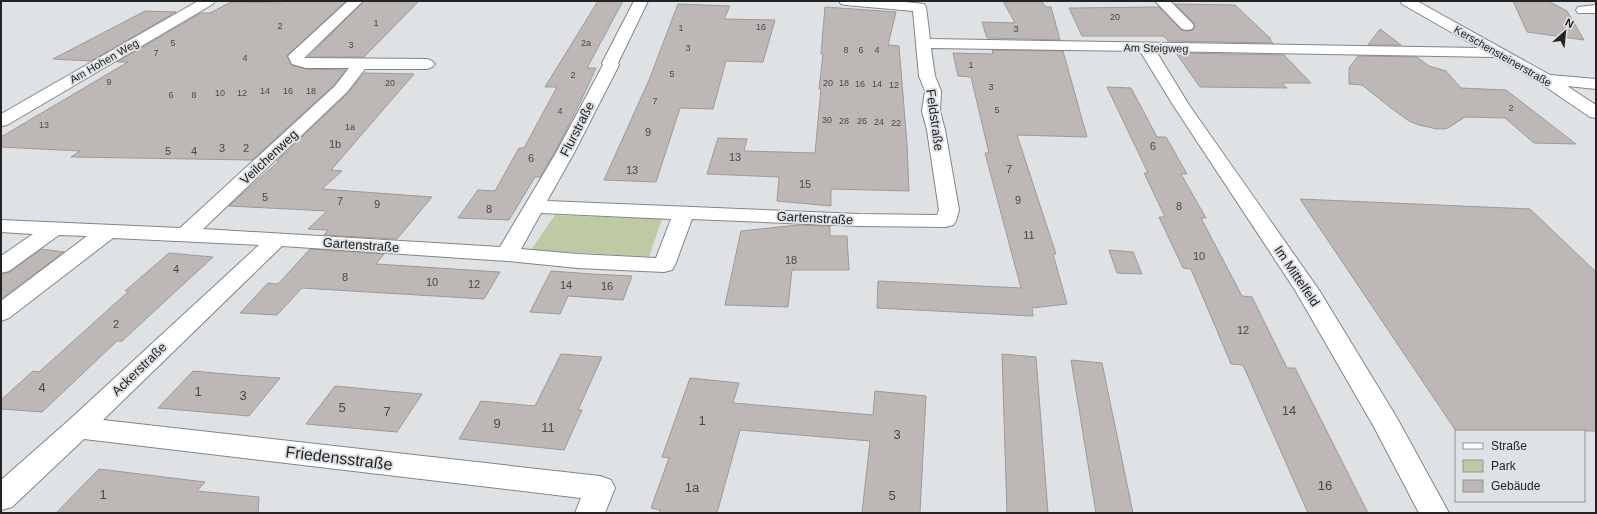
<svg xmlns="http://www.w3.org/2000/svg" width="1597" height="514" viewBox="0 0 1597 514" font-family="Helvetica,sans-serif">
<rect width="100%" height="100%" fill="#dfe2e5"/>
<!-- green -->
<polygon fill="#becaa3" points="555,215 662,219 649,257 531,250"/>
<!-- building -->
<g fill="#bdb8b6" stroke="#9e9997">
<polygon points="286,1 346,1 287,56 292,65 306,69 346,70 334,85 252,160 71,157 80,151 1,147 1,137 128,62 117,62 201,13 210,13 231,2 283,3"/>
<polygon points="364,1 419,1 364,57 308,57"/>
<polygon points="598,1 623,1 587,68 596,68 580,103 555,152 540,177 535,177 509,220 458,218 478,190 495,191 519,148 524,148 557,87 545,87"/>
<polygon points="1003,1 1041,1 1046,7 1051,7 1060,40 987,38 982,22 1015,23"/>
<polygon points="1513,1 1548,1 1567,11 1584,40 1527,32"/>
<polygon points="678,4 730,6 724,19 775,20 763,62 726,61 713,109 680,108 656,182 604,180 649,80"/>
<polygon points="1175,4 1235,5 1271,39 1269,39 1273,43 1168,41 1164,36 1082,36 1069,8 1159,7 1181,30 1187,31 1193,30 1195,27 1193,22"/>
<polygon points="825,7 896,12 888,45 899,46 907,144 909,191 831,189 831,206 777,201 779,177 707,174 718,138 747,139 744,151 815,153 821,89 819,89 823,54 821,54"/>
<polygon points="145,11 176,12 91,61 53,59"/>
<polygon points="1380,29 1401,45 1368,45"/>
<polygon points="992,50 1063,51 1087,137 1017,135 1056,254 1053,254 1067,304 1032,308 1033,316 877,308 878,281 1021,288 985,153 989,153 971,77 958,76 953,53 993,54"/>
<polygon points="1176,53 1284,55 1311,83 1282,83 1287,88 1200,87"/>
<polygon points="1358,56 1417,57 1429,66 1446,71 1461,88 1506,90 1576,144 1534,143 1505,118 1465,117 1448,128 1444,129 1437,129 1419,125 1409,121 1391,108 1362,85 1349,84 1349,68"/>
<polygon points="364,73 414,74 331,170 342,171 322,189 432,197 397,239 324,235 328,230 308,229 327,211 229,206 279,161 277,161 348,93"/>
<polygon points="1107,87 1131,88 1157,137 1166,137 1187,174 1181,174 1206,218 1201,218 1242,296 1252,297 1287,368 1295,368 1368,513 1308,513 1243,365 1231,364 1191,269 1183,268 1159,217 1165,217 1144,173 1148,173"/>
<polygon points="1300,199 1530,209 1596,272 1596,431 1456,431"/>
<polygon points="798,225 830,226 830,236 847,236 849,270 792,270 788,307 725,305 741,231"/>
<polygon points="41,249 64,252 1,299 1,274 10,272"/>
<polygon points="310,249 384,254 376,264 500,272 484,299 302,288 277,315 240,313 268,283 278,284"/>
<polygon points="1109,250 1133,252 1142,274 1117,273"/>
<polygon points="169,253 213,257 122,341 117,341 42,412 1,409 1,400 33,371 39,372 129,291 125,291"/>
<polygon points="551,271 592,274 632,276 623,300 568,296 560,314 530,312"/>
<polygon points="561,354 602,357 578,410 582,410 564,450 459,439 481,401 535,406"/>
<polygon points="1002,354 1036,357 1048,513 1007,513"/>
<polygon points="1071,360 1102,363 1133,513 1096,513"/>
<polygon points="193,371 237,375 280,378 249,416 158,408"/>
<polygon points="690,378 739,383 733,403 873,415 875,391 926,396 920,513 862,513 870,441 740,430 717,513 659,513 660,510 651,508 669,458 662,457"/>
<polygon points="335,386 377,390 422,394 397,432 306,424"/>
<polygon points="99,469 205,482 197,491 259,497 258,513 56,513"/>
</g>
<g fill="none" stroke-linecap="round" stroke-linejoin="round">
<!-- minor casing -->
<g stroke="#828588" stroke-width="2">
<g id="minor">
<polygon points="198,1 215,1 213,4 7,125 1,126 1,114"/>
<path d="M348,1h15l-59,57 123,1 5,2 3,3 -3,3 -5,2h-62l-18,23 -144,137 297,18 56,-94 47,-88 -1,-2 32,-62h14l-30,62 1,2 -45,88 -27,48 312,13 78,1 2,-5 -12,-80 -5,-19 3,-20 -6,-15 -6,-65 -67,-6 -5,-1 -2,-3h56l29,3 2,3 4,32 549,9 -77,-44 -2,-3h17l133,74 46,4v10l-29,-3 29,19v13l-6,-1 -50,-34 -45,-26 -339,-6 33,54 130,185 78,128 52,95h-30l-45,-86 -79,-137 -122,-185 -33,-54 -209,-3 4,28 6,15 -1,20 5,19 14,80 -3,11 -3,4 -7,2 -87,-1 -167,-7 -17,46 -3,5 -8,2 -86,-4 -71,-7 -225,-15 -179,174 497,56 11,4 4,8 -10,25h-30l6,-15 -497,-59 -72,68 -11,3v-30l67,-59 191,-176 -146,-7 -104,80 -8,3v-20l86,-65 -28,-1 -50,36 -8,2v-17l32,-22 -32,-2v-12l179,8 155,-142 14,-18h-43l-14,-4 -4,-8zM541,213l130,6 -15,39 -78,-4 -57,-5z"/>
<polygon points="1155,1 1170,1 1192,23 1194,26 1192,29 1187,30 1182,29"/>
<polygon points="1596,5 1596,13 1578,13 1576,10 1578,7"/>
</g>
</g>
<!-- minor -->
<use href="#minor" fill="#fff" fill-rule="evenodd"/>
</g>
<g text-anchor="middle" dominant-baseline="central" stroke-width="4" stroke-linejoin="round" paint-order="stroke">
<!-- far-number labels -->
<g font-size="9" fill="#494848">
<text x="1115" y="17">20</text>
<text x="376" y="23">1</text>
<text x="280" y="26">2</text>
<text x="761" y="27">16</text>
<text x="681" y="28">1</text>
<text x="1016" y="29">3</text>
<text x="173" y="43">5</text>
<text x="586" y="43">2a</text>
<text x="351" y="45">3</text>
<text x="688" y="48">3</text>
<text x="846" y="50">8</text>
<text x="861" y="50">6</text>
<text x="877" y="50">4</text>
<text x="156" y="53">7</text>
<text x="245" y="58">4</text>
<text x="971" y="65">1</text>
<text x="672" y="74">5</text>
<text x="573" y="75">2</text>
<text x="109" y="82">9</text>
<text x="390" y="83">20</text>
<text x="828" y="83">20</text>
<text x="844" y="83">18</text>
<text x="860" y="84">16</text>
<text x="877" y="84">14</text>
<text x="894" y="85">12</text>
<text x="991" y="87">3</text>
<text x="265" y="91">14</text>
<text x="288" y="91">16</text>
<text x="311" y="91">18</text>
<text x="220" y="93">10</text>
<text x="242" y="93">12</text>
<text x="171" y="95">6</text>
<text x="194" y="95">8</text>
<text x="655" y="101">7</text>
<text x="1511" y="108">2</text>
<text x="997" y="110">5</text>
<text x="560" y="111">4</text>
<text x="827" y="120">30</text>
<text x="844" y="121">28</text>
<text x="862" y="121">26</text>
<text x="879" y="122">24</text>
<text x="896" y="123">22</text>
<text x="44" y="125">13</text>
<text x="350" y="127">1a</text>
</g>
<!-- far-street labels -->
<g font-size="11" fill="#222324" stroke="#dfe2e5">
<text transform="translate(1156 48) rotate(1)">Am Steigweg</text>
<text transform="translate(1503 56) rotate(30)">Kerschensteinerstraße</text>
<text transform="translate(104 61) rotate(-30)">Am Hohen Weg</text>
</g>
<!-- number labels -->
<g font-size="11" fill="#494848">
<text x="648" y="132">9</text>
<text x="335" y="144">1b</text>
<text x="1153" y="146">6</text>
<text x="222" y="148">3</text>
<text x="246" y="148">2</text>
<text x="168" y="151">5</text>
<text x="194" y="151">4</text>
<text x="735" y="157">13</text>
<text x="531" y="158">6</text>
<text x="1009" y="169">7</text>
<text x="632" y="170">13</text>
<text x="805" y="184">15</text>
<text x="265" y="197">5</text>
<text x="1018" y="200">9</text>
<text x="340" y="201">7</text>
<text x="377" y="204">9</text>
<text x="1179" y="206">8</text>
<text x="489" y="209">8</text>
<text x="1029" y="235">11</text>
<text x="1199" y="256">10</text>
<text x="791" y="260">18</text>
<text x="176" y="269">4</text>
<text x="345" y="277">8</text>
<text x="432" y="282">10</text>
<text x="474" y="284">12</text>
<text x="566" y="285">14</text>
<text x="607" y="286">16</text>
<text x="116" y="324">2</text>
<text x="1243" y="330">12</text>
</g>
<!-- street labels -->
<g font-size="13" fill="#222324" stroke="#dfe2e5">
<text transform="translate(935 120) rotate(82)">Feldstraße</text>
<text transform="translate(577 129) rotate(-63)">Flurstraße</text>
<text transform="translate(269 157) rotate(-43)">Veilchenweg</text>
<text transform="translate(815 218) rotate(3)">Gartenstraße</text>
<text transform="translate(361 245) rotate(4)">Gartenstraße</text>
<text transform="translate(1297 276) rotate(56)">Im Mittelfeld</text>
<text transform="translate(139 369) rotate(-44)">Ackerstraße</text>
</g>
<!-- near-number labels -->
<g font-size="13" fill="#494848">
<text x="42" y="387">4</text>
<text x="198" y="391">1</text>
<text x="243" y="395">3</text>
<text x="342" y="407">5</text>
<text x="1289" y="410">14</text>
<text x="387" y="411">7</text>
<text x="702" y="420">1</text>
<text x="497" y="423">9</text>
<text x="548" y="427">11</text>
<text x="897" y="434">3</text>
<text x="1325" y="485">16</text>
<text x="692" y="487">1a</text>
<text x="103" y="494">1</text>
<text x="892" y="495">5</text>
</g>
<!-- near-street labels -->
<g font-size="16" fill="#222324" stroke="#dfe2e5">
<text transform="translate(339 458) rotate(7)">Friedensstraße</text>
</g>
</g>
<!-- border -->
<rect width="1597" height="514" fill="none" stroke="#222324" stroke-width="4"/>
<!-- legend -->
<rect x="1455" y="430" width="130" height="72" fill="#dfe2e5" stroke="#939698"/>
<rect x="1463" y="443" width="20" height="6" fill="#ffffff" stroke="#939698"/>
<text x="1491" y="450" font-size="12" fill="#222324">Straße</text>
<rect x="1463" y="460" width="20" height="12" fill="#becaa3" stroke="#939698"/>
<text x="1491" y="470" font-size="12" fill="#222324">Park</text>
<rect x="1463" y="480" width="20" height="12" fill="#bdb8b6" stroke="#939698"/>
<text x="1491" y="490" font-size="12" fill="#222324">Gebäude</text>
<!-- north arrow -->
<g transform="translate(1565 32) rotate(27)" stroke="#dfe2e5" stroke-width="3" paint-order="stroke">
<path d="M0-3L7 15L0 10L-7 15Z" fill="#222324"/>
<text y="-6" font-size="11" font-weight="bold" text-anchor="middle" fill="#222324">N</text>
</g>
</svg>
